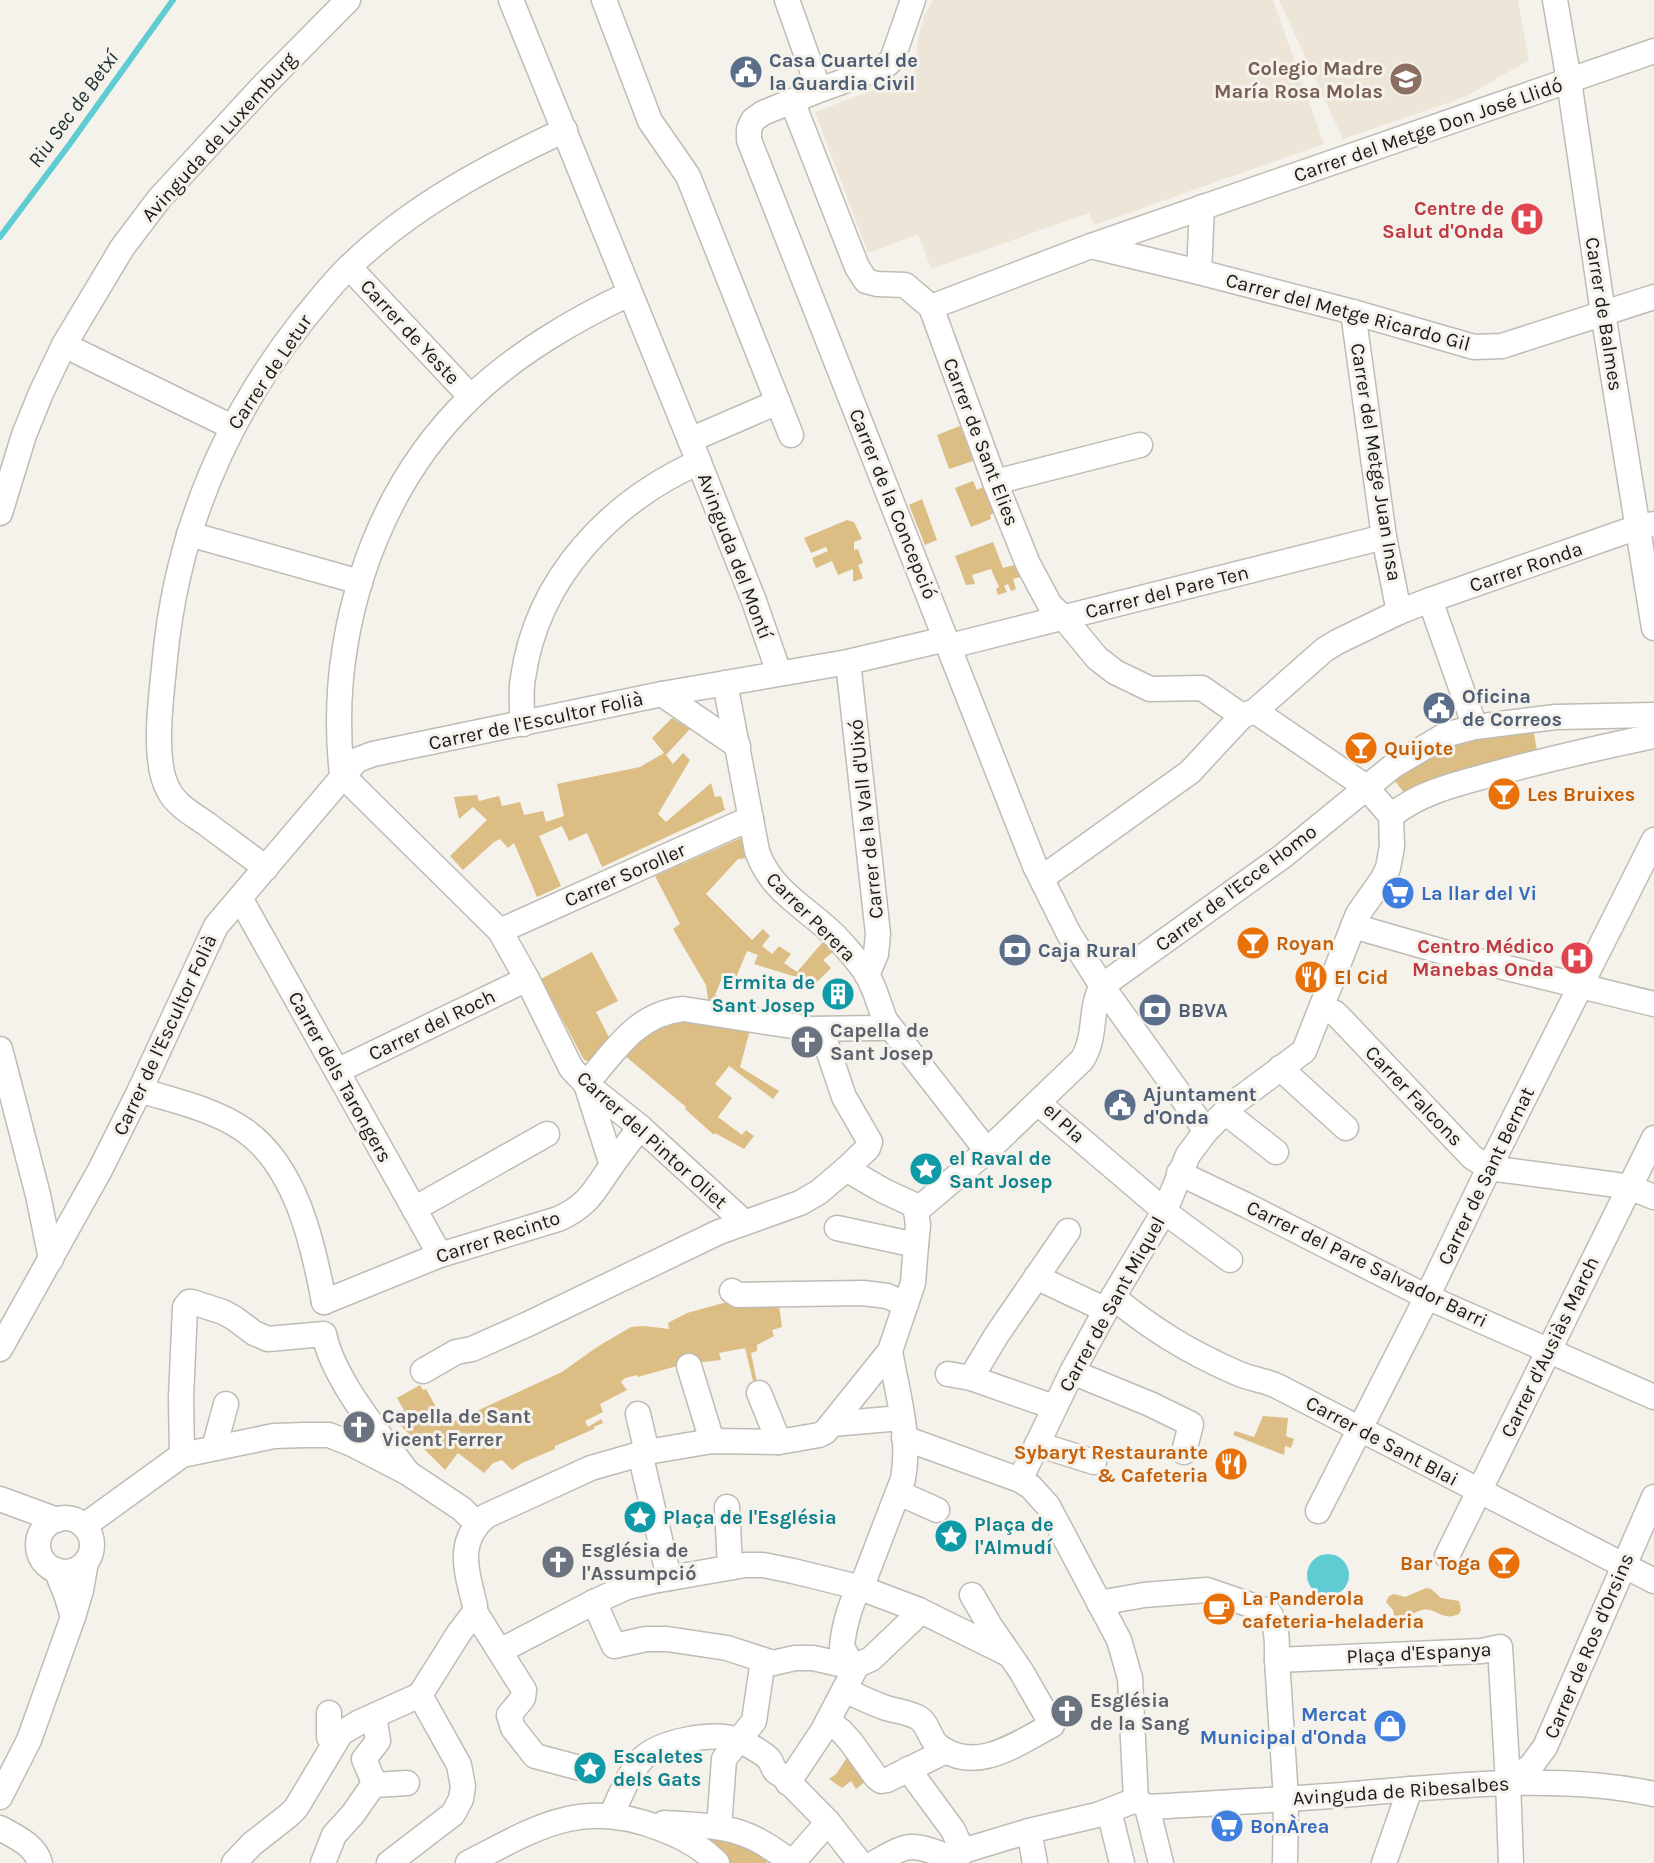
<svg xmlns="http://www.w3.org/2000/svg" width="1654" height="1863" viewBox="0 0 1654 1863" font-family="Karla,sans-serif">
<rect width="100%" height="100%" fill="#f5f2eb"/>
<!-- built -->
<g fill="#ede5d8">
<polygon points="933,0 1273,0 1324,144 1094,225 1089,213 931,269 918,234 868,253 815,112 914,75 918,39 924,16"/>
<polygon points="1279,0 1518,0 1529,60 1465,97 1343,139"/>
</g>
<!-- green -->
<g fill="#dcbd83">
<polygon points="960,426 973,461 949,469 937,435"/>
<polygon points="973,481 977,490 984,487 994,513 990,515 991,519 971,527 955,488"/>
<polygon points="922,499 937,540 925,545 909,505"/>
<polygon points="847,520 854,522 862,539 854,542 854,550 858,549 863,563 858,565 863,578 853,582 853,569 838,575 832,561 816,568 812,558 828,551 826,547 811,553 804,538"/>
<polygon points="993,542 1003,568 1014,565 1020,577 1013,579 1016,589 1011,591 1008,584 1004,586 1007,592 998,595 996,589 999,587 991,569 972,575 975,584 966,585 955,556"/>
<polygon points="672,718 690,729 666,755 673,764 683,753 690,760 658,814 666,822 711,783 715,797 721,796 725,810 602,867 587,833 569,841 562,826 539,836 561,886 537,897 514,843 508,848 500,839 494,842 463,870 450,856 487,820 473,807 459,819 454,797 477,795 479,801 499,796 502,806 520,802 524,815 543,811 546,822 564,816 557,784 640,767 664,753 652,738"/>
<polygon points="1533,727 1538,757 1409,799 1391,776 1446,741"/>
<polygon points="743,837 749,858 738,859 706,894 752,940 763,929 770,936 762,946 772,954 779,946 791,954 784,963 797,972 827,937 841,960 833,952 823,960 831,968 816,983 754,964 758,955 747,951 734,982 722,978 715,995 725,1001 722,1008 709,1006 706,985 673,929 680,924 655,876"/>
<polygon points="592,952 618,1001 596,1012 611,1041 593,1062 584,1060 541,979"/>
<polygon points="673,1020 751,1026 740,1067 779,1091 773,1099 729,1066 715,1084 732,1098 718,1117 742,1135 746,1130 754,1136 744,1149 715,1133 714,1135 685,1109 686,1107 624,1055 640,1035"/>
<polygon points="738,1299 778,1299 782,1327 772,1330 774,1336 757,1345 757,1351 751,1353 759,1392 756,1393 745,1348 719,1353 721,1360 684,1364 638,1377 637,1375 625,1378 621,1382 627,1390 600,1404 603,1412 585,1421 588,1427 601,1419 603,1423 594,1427 594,1429 555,1446 555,1449 522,1463 512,1470 502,1460 493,1463 484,1473 458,1453 445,1470 392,1417 404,1410 397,1398 420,1385 423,1390 426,1389 446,1425 562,1372 597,1347 631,1327 644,1326 669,1329 668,1323 687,1313"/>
<polygon points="1263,1416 1288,1418 1286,1436 1294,1439 1291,1448 1285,1446 1284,1455 1233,1435 1235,1431 1254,1437"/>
<path d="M1426,1588l5,1 10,9 18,3 2,9 -2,4c-17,8 -23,-7 -37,-4 -12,2 -12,12 -27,9l-2,-9 -7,-8 3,-6 5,-2 11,3z"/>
<polygon points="853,1749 872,1776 856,1789 851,1781 842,1788 829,1779 836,1774"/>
<polygon points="689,1828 711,1829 769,1859 766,1863 726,1863"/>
</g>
<!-- water -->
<circle fill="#5fcbd2" cx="1328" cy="1575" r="21"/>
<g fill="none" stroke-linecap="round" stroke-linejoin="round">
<!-- stream -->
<polyline stroke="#5fcbd2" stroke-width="6" points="0,237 69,145 173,0"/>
<!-- minor casing -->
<g stroke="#bfbbb5" stroke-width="27">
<g id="minor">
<polyline points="511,0 690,440 754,601 779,673"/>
<polyline points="604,0 650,121 688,176 791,435"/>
<polyline points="787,0 819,90"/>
<polyline points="913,0 892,60 884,67 819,90 763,113 753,120 749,129 749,140 1035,866 1069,934 1102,986 1206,1131"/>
<polyline points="1555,0 1569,81 1603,313 1654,628"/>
<polyline points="792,101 857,267 866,281 877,284 905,285 931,307 995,482 1028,564 1050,605 1063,617 1097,658 1115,672 1150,689 1202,688 1242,716"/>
<polyline points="1091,246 1199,272 1353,312 1474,347 1502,346 1654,297"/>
<polyline points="349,267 471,397"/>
<polyline points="1199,272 1202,207"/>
<path d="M629,294c-54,25 -115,61 -159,104 -99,96 -143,242 -128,377l158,156 27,48 44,89 15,16 54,43 104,95"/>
<polyline points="931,307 1091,246 1654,51"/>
<polyline points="1353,312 1384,537 1399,612"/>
<polyline points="64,345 232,427"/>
<polyline points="690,440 778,402"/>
<polyline points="995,482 1140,445"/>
<polyline points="0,513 24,435 41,393 64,345 122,248 159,199 263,86 348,0"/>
<polyline points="189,534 360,582"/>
<polyline points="1430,600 1475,727"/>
<polyline points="950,646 1384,537"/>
<polyline points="848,662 878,934 876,954 867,975"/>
<polyline points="662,694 738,746"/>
<path d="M523,724c-1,-15 -3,-31 0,-46 14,-100 87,-176 176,-216"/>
<path d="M1391,816c30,-25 70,-33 106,-43 52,-14 104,-26 157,-37"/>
<path d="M266,868c-19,-14 -38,-28 -58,-43 -14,-10 -31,-19 -39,-34 -18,-30 -7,-99 -4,-133 12,-126 60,-239 138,-338 15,-18 30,-38 47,-54 62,-60 138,-100 215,-136"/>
<polyline points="1042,878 1190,772 1242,716 1255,711 1324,650 1337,642 1399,612 1430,600 1638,527 1654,524"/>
<polyline points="240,898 440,1255"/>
<polyline points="1353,926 1454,955 1654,1004"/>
<polyline points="500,931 751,818"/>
<polyline points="1322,1009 1335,1013 1342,1020 1472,1157 1489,1168 1617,1185 1629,1187 1654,1197"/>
<path d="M885,1020l102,131 95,-91c15,-23 7,-51 20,-74l181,-130 110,-90 52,-31 30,-8 81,-10 98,-2"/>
<polyline points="821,1029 844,1097 870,1142 868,1148 846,1169"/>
<polyline points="0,1049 38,1195 51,1259"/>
<polyline points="1280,1068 1346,1128"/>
<polyline points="337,1071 527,979"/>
<path d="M586,1084c29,-33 50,-70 97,-75l129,20 62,-1h7l4,-3v-5c-6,-15 -10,-33 -19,-47 -7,-11 -17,-22 -26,-32 -29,-32 -68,-46 -83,-90l-32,-168"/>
<path d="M140,1090c34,11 74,19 104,40 52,36 69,113 80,172"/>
<polyline points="1038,1103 1173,1218 1230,1260"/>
<polyline points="1225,1112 1276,1152"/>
<polyline points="612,1165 640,1127"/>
<polyline points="1179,1173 1248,1206 1427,1297 1654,1397"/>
<polyline points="414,1209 547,1134"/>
<polyline points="916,1211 987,1151"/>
<polyline points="837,1228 916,1245"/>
<polyline points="1036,1277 1106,1310"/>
<polyline points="732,1291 738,1295 863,1293 887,1296 906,1304"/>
<path d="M1113,1297c40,33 76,55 124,76 13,6 27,7 40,13l377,195"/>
<path d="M324,1302l116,-47 118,-36c30,-13 36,-28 54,-54l-26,-81"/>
<polyline points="0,1349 100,1170 140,1090 216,926 357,760 373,754 662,694 848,662 946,639"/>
<polyline points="689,1366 712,1441"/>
<polyline points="1072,1372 1150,1404 1191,1424 1184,1452"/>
<polyline points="948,1374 971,1378 1054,1407"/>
<polyline points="971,1378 996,1336 1068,1231"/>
<polyline points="759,1393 779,1442"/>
<polyline points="638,1414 647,1452"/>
<polyline points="832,1424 901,1418"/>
<path d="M904,1438l116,42 11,7 17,19 71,134 11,38 6,122 11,7c69,-4 138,-7 206,-13 96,-8 206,-21 301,0"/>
<polyline points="1037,1444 1094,1462"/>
<polyline points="214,1448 226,1404"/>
<polyline points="640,1453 669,1578"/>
<path d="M182,1455l-1,-57 4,-91 4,-5h3l31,10 11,6 20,15 14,6 56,-5c9,45 56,101 84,139"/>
<polyline points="1020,1480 1072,1372 1113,1297 1165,1210 1188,1155 1206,1131 1234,1103 1304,1051 1358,914 1382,880 1388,868 1392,846 1391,816 1366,787 1255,711"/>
<polyline points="899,1493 937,1510"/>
<polyline points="0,1499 57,1520"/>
<polyline points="727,1507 730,1566"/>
<polyline points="1318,1511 1427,1297 1489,1168 1654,840"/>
<circle cx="65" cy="1545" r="27"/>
<polyline points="84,1526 182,1455 274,1436 305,1435 329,1435 352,1444 408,1473 462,1509 477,1524"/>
<polyline points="1447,1556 1654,1138"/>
<polyline points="56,1570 66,1594 73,1617 81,1590 86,1562"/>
<polyline points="594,1602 614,1646 646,1639 667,1639 727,1648 773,1663 795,1658 813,1658 853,1667 871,1659 913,1619 919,1610"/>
<path d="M1099,1603l45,-8 63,-5 61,21c10,14 9,33 9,49"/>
<polyline points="475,1612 524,1690 523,1698 509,1715 513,1728 535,1756 580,1768"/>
<polyline points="500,1651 594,1602 627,1587 653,1581 745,1565 763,1565 793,1571 858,1587 919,1610 1006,1653"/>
<path d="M844,1690c14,6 28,13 42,18 10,3 21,4 31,9 11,5 12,21 21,29 38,29 80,-3 114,-21l-31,-54 -31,-45 -18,-31"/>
<path d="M420,1695l39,-62 16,-21v-6c-8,-34 -20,-64 11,-90l105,-48 56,-16 65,-11 67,1 40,-7 6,-3 65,-81 23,-68 3,-38 2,-20 -2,-14 -4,-7 -28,-13 -38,-22 -27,23 -19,11 -81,29 -191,92 -56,25 -16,3 -33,19"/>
<polyline points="329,1713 329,1737 333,1744"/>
<polyline points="374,1716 378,1741 364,1759 375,1785"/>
<polyline points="828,1721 841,1731 851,1742 876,1777 881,1781 887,1780 946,1751"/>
<polyline points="908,1769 953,1830 963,1852"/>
<polyline points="1508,1782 1531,1766 1545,1747 1654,1497"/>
<path d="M788,1783l34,-51 32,-61 -1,-4 -11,-20c2,-23 10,-50 23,-69l38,-99c8,-42 -6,-87 -13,-128"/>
<polyline points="0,1797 29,1740 73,1617"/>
<polyline points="1147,1807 1161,1863"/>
<polyline points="1109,1811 1122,1863"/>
<path d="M611,1816c9,-19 17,-42 31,-57 19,-18 71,-28 96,-19 5,1 28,15 31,19 6,9 2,11 14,17l45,46 32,41"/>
<path d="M664,1823c29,2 59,2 85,13 15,6 28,16 41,25h4l34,-39"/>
<polyline points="719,1827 724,1759 754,1721 763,1660"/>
<path d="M0,1828c16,9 35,17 40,35"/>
<polyline points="1029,1831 1035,1863"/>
<polyline points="234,1863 252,1844 289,1815 296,1808 341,1733 360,1722 420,1695"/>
<polyline points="323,1863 334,1835 353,1814 371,1788 375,1785 407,1783"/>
<polyline points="389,1863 453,1814 461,1799 463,1786 459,1765 420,1695"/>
<path d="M468,1863c68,-35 112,-65 191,-35 22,8 42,18 58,35"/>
<path d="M874,1863c35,-19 35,-21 72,-7"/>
<polyline points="941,1863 946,1856 1029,1831 1097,1815 1136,1800"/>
<polyline points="1285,1863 1286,1799 1277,1660 1482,1651 1500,1647 1508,1782 1511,1863"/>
<polyline points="1384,1863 1410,1789"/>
</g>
</g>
<!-- minor -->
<use href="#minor" stroke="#fff" stroke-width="24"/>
</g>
<!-- icons -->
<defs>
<g id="civic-disc" transform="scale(1.725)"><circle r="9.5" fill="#5c6f8a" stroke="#f5f2eb"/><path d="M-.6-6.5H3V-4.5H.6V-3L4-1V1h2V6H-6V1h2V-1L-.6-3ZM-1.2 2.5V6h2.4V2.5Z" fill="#fff"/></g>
<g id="school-disc" transform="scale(1.725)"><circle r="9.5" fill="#8d6e63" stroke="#f5f2eb"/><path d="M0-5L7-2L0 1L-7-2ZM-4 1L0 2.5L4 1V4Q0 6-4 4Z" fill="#fff"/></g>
<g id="hospital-disc" transform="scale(1.725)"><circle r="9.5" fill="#e0444e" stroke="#f5f2eb"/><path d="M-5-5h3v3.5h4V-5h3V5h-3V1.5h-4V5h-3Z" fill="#fff"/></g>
<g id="bar-disc" transform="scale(1.725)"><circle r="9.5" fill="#e8710a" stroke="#f5f2eb"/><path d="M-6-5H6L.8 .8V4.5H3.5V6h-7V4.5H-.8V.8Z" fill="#fff"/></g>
<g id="supermarket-disc" transform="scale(1.725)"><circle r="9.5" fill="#3f7fe0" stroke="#f5f2eb"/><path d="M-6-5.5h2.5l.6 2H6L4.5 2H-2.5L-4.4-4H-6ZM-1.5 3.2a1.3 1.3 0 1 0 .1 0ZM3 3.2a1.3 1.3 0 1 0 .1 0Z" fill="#fff"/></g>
<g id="bank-disc" transform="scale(1.725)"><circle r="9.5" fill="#5c6f8a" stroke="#f5f2eb"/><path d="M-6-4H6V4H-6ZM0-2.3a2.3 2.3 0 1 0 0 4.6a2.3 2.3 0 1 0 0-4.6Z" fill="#fff"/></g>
<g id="restaurant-disc" transform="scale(1.725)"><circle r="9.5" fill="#e8710a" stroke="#f5f2eb"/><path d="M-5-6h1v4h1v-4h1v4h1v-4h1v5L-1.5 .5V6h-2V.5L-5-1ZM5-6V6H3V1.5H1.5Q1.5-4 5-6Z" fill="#fff"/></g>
<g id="building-disc" transform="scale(1.725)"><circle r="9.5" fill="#0f9aa8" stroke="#f5f2eb"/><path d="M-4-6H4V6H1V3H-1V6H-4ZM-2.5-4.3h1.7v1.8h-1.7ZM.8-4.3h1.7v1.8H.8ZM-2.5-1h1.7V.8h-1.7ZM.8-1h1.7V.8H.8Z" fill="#fff"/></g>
<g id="church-disc" transform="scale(1.725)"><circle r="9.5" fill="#6b7280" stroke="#f5f2eb"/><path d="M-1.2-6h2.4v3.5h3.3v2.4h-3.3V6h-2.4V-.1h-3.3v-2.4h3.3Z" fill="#fff"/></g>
<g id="sight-disc" transform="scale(1.725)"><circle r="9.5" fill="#0f9aa8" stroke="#f5f2eb"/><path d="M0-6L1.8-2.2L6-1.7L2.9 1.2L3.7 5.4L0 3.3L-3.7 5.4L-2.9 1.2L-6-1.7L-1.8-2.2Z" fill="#fff"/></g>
<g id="cafe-disc" transform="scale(1.725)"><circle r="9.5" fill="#e8710a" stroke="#f5f2eb"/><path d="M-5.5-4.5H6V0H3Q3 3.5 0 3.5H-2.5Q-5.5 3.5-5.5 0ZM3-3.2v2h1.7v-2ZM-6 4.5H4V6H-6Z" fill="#fff"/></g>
<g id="shop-disc" transform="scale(1.725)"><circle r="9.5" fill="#3f7fe0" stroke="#f5f2eb"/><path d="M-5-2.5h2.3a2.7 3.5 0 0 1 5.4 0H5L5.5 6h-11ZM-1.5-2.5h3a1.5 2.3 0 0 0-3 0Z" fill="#fff"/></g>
</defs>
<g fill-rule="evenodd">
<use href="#civic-disc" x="746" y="72"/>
<use href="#school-disc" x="1406" y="79"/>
<use href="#hospital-disc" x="1527" y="219"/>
<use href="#civic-disc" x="1439" y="708"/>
<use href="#bar-disc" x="1361" y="748"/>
<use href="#bar-disc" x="1504" y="794"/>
<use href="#supermarket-disc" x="1398" y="893"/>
<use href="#bar-disc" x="1253" y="943"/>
<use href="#bank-disc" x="1015" y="950"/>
<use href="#hospital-disc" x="1577" y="958"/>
<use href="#restaurant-disc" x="1311" y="977"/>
<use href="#building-disc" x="838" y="994"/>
<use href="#bank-disc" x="1155" y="1010"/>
<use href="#church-disc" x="807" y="1042"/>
<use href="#civic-disc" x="1120" y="1105"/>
<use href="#sight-disc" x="926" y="1169"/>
<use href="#church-disc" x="359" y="1427"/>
<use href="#restaurant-disc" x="1231" y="1464"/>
<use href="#sight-disc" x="640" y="1517"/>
<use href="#sight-disc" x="951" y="1536"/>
<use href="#church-disc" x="558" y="1562"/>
<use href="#bar-disc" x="1504" y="1563"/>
<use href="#cafe-disc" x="1219" y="1609"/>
<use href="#church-disc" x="1067" y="1711"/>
<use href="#shop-disc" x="1390" y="1726"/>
<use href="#sight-disc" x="590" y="1768"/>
<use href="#supermarket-disc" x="1227" y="1826"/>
</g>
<g text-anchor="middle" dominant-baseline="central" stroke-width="6" stroke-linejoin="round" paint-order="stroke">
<!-- service labels -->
<g font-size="20" font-weight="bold" fill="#4e5e75" stroke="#f5f2eb" text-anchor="start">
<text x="769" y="60">Casa Cuartel de<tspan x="769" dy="23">la Guardia Civil</tspan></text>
<text x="1462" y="696">Oficina<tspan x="1462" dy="23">de Correos</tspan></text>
<text x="1038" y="950">Caja Rural</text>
<text x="1178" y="1010">BBVA</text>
<text x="1143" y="1094">Ajuntament<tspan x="1143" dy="23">d'Onda</tspan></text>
</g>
<!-- education labels -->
<g font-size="20" font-weight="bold" fill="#785e54" stroke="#f5f2eb" text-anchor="end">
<text x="1383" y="68">Colegio Madre<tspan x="1383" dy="23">María Rosa Molas</tspan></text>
</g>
<!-- street labels -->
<g font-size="20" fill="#1b1a18" stroke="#f5f2eb">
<text transform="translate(1428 130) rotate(-19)">Carrer del Metge Don José Llidó</text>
<text transform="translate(219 137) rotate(-48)">Avinguda de Luxemburg</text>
<text transform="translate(1348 312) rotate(15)">Carrer del Metge Ricardo Gil</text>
<text transform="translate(1604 314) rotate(81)">Carrer de Balmes</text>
<text transform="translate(410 332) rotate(47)">Carrer de Yeste</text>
<text transform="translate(270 372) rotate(-56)">Carrer de Letur</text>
<text transform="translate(981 442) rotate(69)">Carrer de Sant Elies</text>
<text transform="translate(1376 462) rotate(81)">Carrer del Metge Juan Insa</text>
<text transform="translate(893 504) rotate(68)">Carrer de la Concepció</text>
<text transform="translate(735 556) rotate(69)">Avinguda del Montí</text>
<text transform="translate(1526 567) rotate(-19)">Carrer Ronda</text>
<text transform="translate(1167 592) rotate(-14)">Carrer del Pare Ten</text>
<text transform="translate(536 721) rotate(-12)">Carrer de l'Escultor Folià</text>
<text transform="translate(866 819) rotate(-96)">Carrer de la Vall d'Uixó</text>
<text transform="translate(625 875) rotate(-24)">Carrer Soroller</text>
<text transform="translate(1236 888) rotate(-37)">Carrer de l'Ecce Homo</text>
<text transform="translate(811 917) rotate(45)">Carrer Perera</text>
<text transform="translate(432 1025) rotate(-26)">Carrer del Roch</text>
<text transform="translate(165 1035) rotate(-65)">Carrer de l'Escultor Folià</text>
<text transform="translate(340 1077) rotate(61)">Carrer dels Tarongers</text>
<text transform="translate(1414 1096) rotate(46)">Carrer Falcons</text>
<text transform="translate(1064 1123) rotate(43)">el Pla</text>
<text transform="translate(652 1140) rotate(42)">Carrer del Pintor Oliet</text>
<text transform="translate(1486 1176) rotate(-64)">Carrer de Sant Bernat</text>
<text transform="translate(498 1237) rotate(-18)">Carrer Recinto</text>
<text transform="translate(1367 1264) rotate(26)">Carrer del Pare Salvador Barri</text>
<text transform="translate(1112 1304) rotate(-61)">Carrer de Sant Miquel</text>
<text transform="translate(1550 1347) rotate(-64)">Carrer d'Ausiàs March</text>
<text transform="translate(1382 1441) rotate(28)">Carrer de Sant Blai</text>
<text transform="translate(1589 1646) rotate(-67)">Carrer de Ros d'Orsins</text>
<text transform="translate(1419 1653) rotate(-3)">Plaça d'Espanya</text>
<text transform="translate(1401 1791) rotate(-4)">Avinguda de Ribesalbes</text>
</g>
<!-- health labels -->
<g font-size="20" font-weight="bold" fill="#be3a42" stroke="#f5f2eb" text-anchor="end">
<text x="1504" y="208">Centre de<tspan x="1504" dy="23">Salut d'Onda</tspan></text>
<text x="1554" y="946">Centro Médico<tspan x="1554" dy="23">Manebas Onda</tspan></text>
</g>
<!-- food labels -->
<g font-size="20" font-weight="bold" fill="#c56008" stroke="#f5f2eb" text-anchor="start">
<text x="1384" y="748">Quijote</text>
<text x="1527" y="794">Les Bruixes</text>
<text x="1276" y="943">Royan</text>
<text x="1334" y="977">El Cid</text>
<text x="1208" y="1452" text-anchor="end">Sybaryt Restaurante<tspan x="1208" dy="23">&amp; Cafeteria</tspan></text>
<text x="1481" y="1563" text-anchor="end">Bar Toga</text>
<text x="1242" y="1598">La Panderola<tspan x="1242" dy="23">cafeteria-heladeria</tspan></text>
</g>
<!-- shop labels -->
<g font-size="20" font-weight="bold" fill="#366cbe" stroke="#f5f2eb" text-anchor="start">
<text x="1421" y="893">La llar del Vi</text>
<text x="1367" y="1714" text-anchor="end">Mercat<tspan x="1367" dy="23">Municipal d'Onda</tspan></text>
<text x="1250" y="1826">BonÀrea</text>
</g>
<!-- culture labels -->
<g font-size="20" font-weight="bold" fill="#0d838f" stroke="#f5f2eb" text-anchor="start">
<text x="815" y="982" text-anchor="end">Ermita de<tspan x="815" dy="23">Sant Josep</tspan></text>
<text x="949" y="1158">el Raval de<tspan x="949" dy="23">Sant Josep</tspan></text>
<text x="663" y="1517">Plaça de l'Església</text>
<text x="974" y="1524">Plaça de<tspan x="974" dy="23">l'Almudí</tspan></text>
<text x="613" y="1756">Escaletes<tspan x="613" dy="23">dels Gats</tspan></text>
</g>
<!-- worship labels -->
<g font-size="20" font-weight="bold" fill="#5b616d" stroke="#f5f2eb" text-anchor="start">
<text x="830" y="1030">Capella de<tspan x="830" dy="23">Sant Josep</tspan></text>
<text x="382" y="1416">Capella de Sant<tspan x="382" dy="23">Vicent Ferrer</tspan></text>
<text x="581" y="1550">Església de<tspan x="581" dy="23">l'Assumpció</tspan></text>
<text x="1090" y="1700">Església<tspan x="1090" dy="23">de la Sang</tspan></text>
</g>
<!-- water labels -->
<g font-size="21" font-style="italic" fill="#1b2f30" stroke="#f5f2eb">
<text transform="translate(73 109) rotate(-54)">Riu Sec de Betxí</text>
</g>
</g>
</svg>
